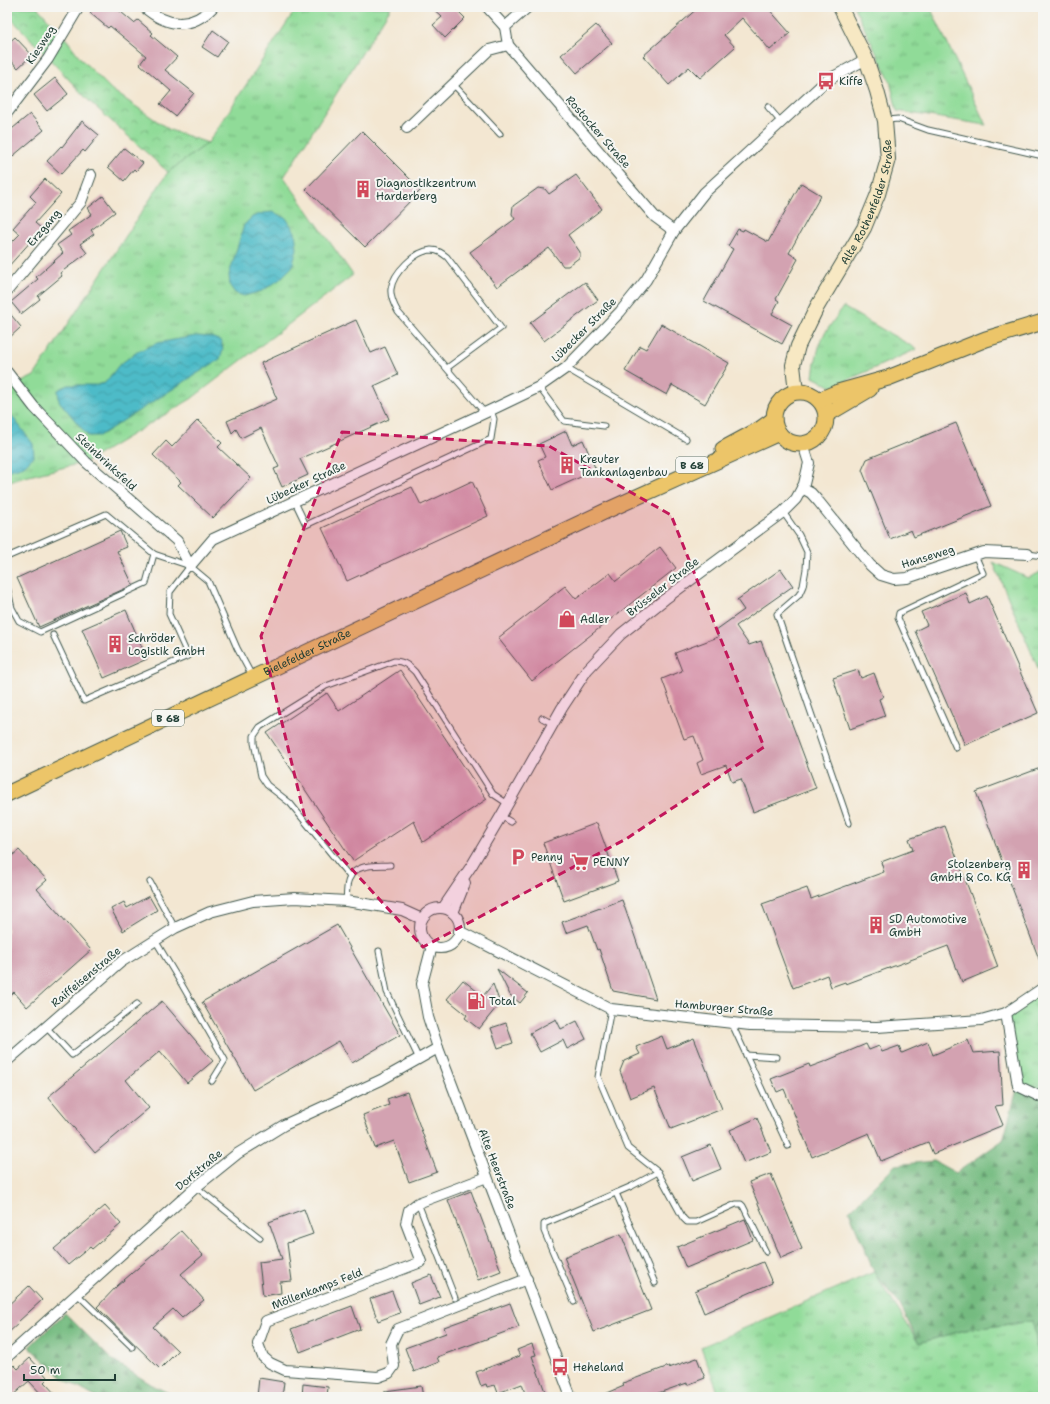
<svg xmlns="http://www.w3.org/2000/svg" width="1050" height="1404" viewBox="0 0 1050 1404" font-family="'Shantell Sans',sans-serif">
<defs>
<pattern id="grass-tufts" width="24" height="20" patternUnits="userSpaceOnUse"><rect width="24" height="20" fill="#90db98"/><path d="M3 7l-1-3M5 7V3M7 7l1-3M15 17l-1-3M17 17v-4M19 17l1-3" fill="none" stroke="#75b37d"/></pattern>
<pattern id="forest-firs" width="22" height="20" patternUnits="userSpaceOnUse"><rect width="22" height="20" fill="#74bb80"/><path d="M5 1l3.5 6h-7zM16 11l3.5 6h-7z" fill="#5f996a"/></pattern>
<pattern id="park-crowns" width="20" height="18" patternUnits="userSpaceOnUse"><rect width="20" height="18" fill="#90db98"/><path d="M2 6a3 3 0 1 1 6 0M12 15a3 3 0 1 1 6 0" fill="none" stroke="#75b37d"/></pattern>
<pattern id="water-waves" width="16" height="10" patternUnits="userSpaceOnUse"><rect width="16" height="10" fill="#4ebbc8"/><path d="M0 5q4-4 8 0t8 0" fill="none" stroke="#4099a3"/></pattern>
</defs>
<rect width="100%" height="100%" fill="#f6f6f2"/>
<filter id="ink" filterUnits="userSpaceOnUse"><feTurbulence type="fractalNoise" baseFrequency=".025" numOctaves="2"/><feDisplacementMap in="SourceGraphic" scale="8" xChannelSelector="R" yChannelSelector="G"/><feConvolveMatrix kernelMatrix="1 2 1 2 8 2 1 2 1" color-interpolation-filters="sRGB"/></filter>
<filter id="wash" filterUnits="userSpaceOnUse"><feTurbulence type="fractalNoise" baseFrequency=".012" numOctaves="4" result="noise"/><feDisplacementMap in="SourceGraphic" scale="16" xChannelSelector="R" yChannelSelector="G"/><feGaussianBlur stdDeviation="0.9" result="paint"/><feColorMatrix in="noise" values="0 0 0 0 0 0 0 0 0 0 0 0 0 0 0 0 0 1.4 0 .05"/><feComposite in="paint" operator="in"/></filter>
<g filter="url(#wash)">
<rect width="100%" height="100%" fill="#f3e7d2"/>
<!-- grass -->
<g fill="url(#grass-tufts)" stroke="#588c66">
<polygon points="297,7 391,7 284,177 353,275 191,399 86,462 25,477 7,483 7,389 34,376 168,172 208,143"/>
<polygon points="854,7 930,7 986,125 897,111 890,81"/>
<polygon points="843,307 917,349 832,387 813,377 815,363 821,339"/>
<polygon points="993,562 1028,578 1043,571 1043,680"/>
<polygon points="1043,988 1043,1098 1018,1086 1006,1013"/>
<polygon points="874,1272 919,1343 965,1330 1033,1321 1043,1384 1043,1397 720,1397 701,1347"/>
</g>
<!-- forest -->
<g fill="url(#forest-firs)" stroke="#4a7c5a">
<polygon points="1018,1086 1043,1098 1043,1384 1033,1321 965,1330 919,1343 900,1305 874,1272 849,1211 895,1165 934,1161 956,1173 1003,1140"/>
<polygon points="65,1313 112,1360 154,1386 177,1397 95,1397 64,1379 29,1347"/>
</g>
<!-- park -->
<polygon fill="url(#park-crowns)" stroke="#588c66" points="7,7 37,7 67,40 82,60 112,90 170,130 208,143 168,172 88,100 7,14"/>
<!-- water -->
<g fill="url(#water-waves)" stroke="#367c7e">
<polygon points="273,212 286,218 295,232 297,249 292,267 279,280 262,291 244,296 235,293 230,286 229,275 244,225 252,217 263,213"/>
<polygon points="196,336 211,337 221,341 223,350 220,359 99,436 88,436 59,401 58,390 68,385 97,385 105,383 119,365 137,352 157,343"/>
<polygon points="7,414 12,416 33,444 34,456 24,466 7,471"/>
</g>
<g id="blocks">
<!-- building -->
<g fill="#d3a2b1">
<polygon points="95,7 115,7 134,23 138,20 153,33 151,35 177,57 165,70 194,93 175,116 160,104 171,91 140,64 146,56 110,26 108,28 90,13"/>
<polygon points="431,7 454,7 465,18 445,38 433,25 442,17"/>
<polygon points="699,7 767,7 790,33 770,50 742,18 724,35 735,47 700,78 689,67 669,85 643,56"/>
<polygon points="596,25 612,43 577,73 561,55"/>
<polygon points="213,30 228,41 217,57 202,47"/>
<polygon points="15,37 32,55 18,68 7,56 7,44"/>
<polygon points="55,78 68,94 47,111 34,95"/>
<polygon points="30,114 44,130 7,161 7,133"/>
<polygon points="82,121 99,135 85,152 83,150 61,174 47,161 61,146 62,147"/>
<polygon points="362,131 421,190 365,247 306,189"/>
<polygon points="124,148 143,163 136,171 134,169 124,181 108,167"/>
<polygon points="576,175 602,209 568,235 580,252 580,257 568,266 563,266 549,248 497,287 470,252 515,219 512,214 513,206 538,188 545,189 549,194"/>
<polygon points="45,179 61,194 35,223 42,229 7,268 7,247 20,234 13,228 36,202 30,196"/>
<polygon points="801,183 821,195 789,253 798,259 776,299 779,301 772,314 792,325 782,344 704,301 733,249 728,246 738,229 743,231 744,229 768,242"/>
<polygon points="103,196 115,212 91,230 94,234 80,244 87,253 60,273 62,276 38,296 40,299 21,314 11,302 38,279 36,277 63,253 57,245 71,235 68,231 92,214 88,208"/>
<polygon points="585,282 598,300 544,341 530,323"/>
<polygon points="7,310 21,327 7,340"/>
<polygon points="356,320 371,353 385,347 398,375 374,386 389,419 300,459 308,475 282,487 274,469 279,467 261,428 241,438 236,429 232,433 227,421 277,399 261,363"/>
<polygon points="661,324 729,363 705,404 672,385 667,395 625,371 640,346 646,349"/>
<polygon points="198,420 222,443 218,447 251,478 213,518 178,485 181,482 153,455 166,441 172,447"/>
<polygon points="956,423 991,506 914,537 911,530 890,539 862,470 867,459"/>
<polygon points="566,431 572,445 583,440 596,470 552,490 538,460 545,457 539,444"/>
<polygon points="472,481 488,516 347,581 322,528 412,487 421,505"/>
<polygon points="120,531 127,547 117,551 133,585 39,627 17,578"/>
<polygon points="660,547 676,568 532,681 498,638 565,586 576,599 610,573 616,581"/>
<polygon points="781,569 793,586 736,626 749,645 761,641 816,788 753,812 741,779 732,782 726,765 701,774 697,763 703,760 694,736 684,739 662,679 682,671 675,653 718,637 716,630 744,610 737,600"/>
<polygon points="966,593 970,604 987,596 1038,713 965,745 915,631 927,625 921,612"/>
<polygon points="126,610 147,659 104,678 82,629"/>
<polygon points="400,670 473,780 487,799 423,842 414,821 353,861 267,733 327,693 339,711"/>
<polygon points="858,670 861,678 874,673 883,697 879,699 885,716 850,729 833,678"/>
<polygon points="1043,767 1043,967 1042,967 976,792"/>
<polygon points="597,823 618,881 564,901 543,843"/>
<polygon points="945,826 998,967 962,982 948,946 846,984 845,982 831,987 827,975 793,988 762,904 807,888 811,899 884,872 881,862 913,850 909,839"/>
<polygon points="19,850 47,880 37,889 91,950 27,1007 14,992 7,998 7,860"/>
<polygon points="149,896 157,910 123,931 111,909 124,902 127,908"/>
<polygon points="622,900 635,937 656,999 613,991 599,949 597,950 588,925 566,933 562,922"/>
<polygon points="337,925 400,1035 352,1063 339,1041 253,1090 202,1002"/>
<polygon points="497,969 528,993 520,1003 510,995"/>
<polygon points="463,980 483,996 493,984 500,1003 479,1029 465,1018 467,1015 447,999"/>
<polygon points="162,1001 213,1061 187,1083 160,1051 126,1080 149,1108 95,1153 48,1097"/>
<polygon points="556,1019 561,1029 577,1021 586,1039 567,1049 563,1040 540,1052 530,1033"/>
<polygon points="506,1023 513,1043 498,1048 491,1028"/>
<polygon points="662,1036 667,1049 694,1038 722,1109 671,1129 654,1088 630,1098 620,1071 624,1061 640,1054 636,1047"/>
<polygon points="968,1040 973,1053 1000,1051 1003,1105 995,1106 1003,1125 933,1154 928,1142 881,1161 869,1133 812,1157 784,1089 777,1092 771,1079 809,1064 810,1067 826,1061 866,1044 869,1050 879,1046 882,1052 899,1046 902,1053 928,1042 933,1055"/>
<polygon points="407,1092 437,1172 409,1182 394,1141 375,1148 363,1115 389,1105 387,1099"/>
<polygon points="757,1118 771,1152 744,1163 730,1130"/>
<polygon points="711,1145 721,1169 692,1181 682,1157"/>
<polygon points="771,1174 802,1249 781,1258 749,1182"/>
<polygon points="471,1191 501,1271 478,1280 448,1200"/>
<polygon points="105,1206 121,1224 92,1249 90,1247 68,1265 54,1249"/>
<polygon points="304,1209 313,1234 287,1243 292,1281 280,1282 281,1293 263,1296 259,1262 282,1259 269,1222"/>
<polygon points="745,1219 753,1240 686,1268 677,1247"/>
<polygon points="181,1231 203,1255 181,1274 204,1300 182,1318 173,1309 153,1327 178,1351 160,1369 97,1307 117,1286"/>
<polygon points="621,1234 651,1310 594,1332 564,1257"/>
<polygon points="763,1262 772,1283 704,1313 695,1291"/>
<polygon points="431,1275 440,1297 419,1305 411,1283"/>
<polygon points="29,1286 42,1300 18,1322 19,1323 7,1334 7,1306"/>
<polygon points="392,1291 400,1313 378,1321 370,1299"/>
<polygon points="510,1303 519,1327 437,1357 439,1362 414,1372 405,1348 446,1333 444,1327"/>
<polygon points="352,1306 360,1329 300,1352 291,1329"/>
<polygon points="532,1344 536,1355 532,1356 547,1397 526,1397 522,1384 498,1393 495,1385 487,1387 486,1384 481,1386 476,1372 520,1356 517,1350"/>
<polygon points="30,1358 48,1378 44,1382 58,1397 44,1397 29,1381 11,1397 7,1397 7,1372 14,1365 18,1369"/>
<polygon points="697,1358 705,1378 687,1385 687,1383 647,1397 598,1397 624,1386 623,1383 669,1366 669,1368"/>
<polygon points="259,1378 284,1382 282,1397 257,1397"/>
<polygon points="303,1384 328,1387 327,1397 302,1397"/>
<polygon points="421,1386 423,1397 385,1397 385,1391"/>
</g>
</g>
</g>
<g filter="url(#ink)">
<use href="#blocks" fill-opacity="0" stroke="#3f564c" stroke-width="1"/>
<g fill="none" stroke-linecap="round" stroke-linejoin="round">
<!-- lane casing -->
<g stroke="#3f564c" stroke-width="7">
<g id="lane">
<polyline points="454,85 500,134"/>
<polyline points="768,107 781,122"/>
<polyline points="887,120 898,119 928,130 1043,156"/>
<path d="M447,368l54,-40 -54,-71c-5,-4 -9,-7 -16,-7 -16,1 -38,23 -40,39 -1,8 3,16 7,23l87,101"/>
<polyline points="566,368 686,439"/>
<polyline points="539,387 564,421 604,426"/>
<polyline points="295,502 306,525 491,439 494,419 491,410"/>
<polyline points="783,512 799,535 807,552 806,569 803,586 799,595 777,614 849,823"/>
<polyline points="1028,554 1043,556"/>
<polyline points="7,557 106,514 154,554 190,566 208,581 237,648 252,676"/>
<polyline points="7,586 12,608 19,621 40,632 146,583 154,554"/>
<polyline points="53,635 84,701 188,656 169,614 170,592 190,566"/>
<polyline points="542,718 553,724"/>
<polyline points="956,748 898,618 899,613 983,573 975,555"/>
<polyline points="501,816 511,822"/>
<path d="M350,877l-60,-74 -23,-18 -6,-9 -7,-33v-7l6,-9 66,-41 68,-25c10,0 15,5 21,11l78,122 15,10"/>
<polyline points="150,882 175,928"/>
<path d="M346,901c1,-7 0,-16 3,-22 6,-16 27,-13 41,-14"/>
<polyline points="155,940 182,985 225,1060 212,1081"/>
<polyline points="379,951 387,992 419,1059"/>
<polyline points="611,1009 598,1077 628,1148 658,1172 683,1218 687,1222 696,1222 736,1204 741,1204 743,1206 766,1252"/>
<polyline points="732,1024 788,1146"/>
<polyline points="46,1027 72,1055 137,1004"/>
<polyline points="746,1055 777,1057"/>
<polyline points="196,1187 260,1238"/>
<polyline points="616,1193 655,1283"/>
<polyline points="418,1203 455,1298"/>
<polyline points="78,1295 132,1347"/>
<polyline points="574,1302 544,1231 544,1224 632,1186 658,1172"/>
</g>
</g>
<!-- street casing -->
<g stroke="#3f564c" stroke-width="12">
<g id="street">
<path d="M144,7c23,20 47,23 69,0"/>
<polyline points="487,7 505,27"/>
<polyline points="508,45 655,217 674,231"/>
<polyline points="7,113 48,59 79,7"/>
<polyline points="407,128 489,50 508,45 505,27 528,7"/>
<polyline points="7,291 81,202 91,175"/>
<polyline points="7,372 34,407 86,462 177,541 190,566 213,539 491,410 539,387 566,368 620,312 646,280 674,231 704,193 826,81 866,59"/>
<polyline points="802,488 811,493 819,502 870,565 881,575 894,579 907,578 984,552 1028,554"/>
<polyline points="443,908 472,865 501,816 562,708 587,670 621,634 665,599 783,512 796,499 804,484 809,463 803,444"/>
<circle cx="440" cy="928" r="20"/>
<polyline points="453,913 465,883"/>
<polyline points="459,931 611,1009 750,1025 877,1027 981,1020 1006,1013 1043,988"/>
<polyline points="432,946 422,984 428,1017 438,1048 571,1397"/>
<polyline points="1006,1013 1018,1086 1043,1098"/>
<polyline points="7,1061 121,962 175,928 210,912 253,901 295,898 346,901 372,905 402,910 422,919"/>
<polyline points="487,1177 418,1203 409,1210 406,1223 421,1262 266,1321 258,1344 263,1357 270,1363 285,1370 378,1377 389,1373 394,1366 391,1344 398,1329 527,1279"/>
<polyline points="7,1357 196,1187 237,1154 284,1125 381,1080 438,1048"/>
</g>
</g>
<!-- secondary casing -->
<g stroke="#3f564c" stroke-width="16">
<g id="secondary">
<path id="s1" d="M796,392l-3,-27 5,-19 19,-39 47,-79 14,-34 10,-35 -3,-38 -8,-30 -11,-32 -26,-52"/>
</g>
</g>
<!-- primary casing -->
<g stroke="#3f564c" stroke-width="17">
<g id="primary">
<circle cx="800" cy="418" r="26"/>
<polyline points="819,400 838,392 888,378 986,339 1043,322"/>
<polyline points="826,415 870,389"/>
<polyline points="723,449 760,429 774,419"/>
<path id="s2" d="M7,794l601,-284 171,-77"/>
</g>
</g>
<!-- lane -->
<use href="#lane" stroke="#fff" stroke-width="5"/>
<!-- street -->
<use href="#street" stroke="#fff" stroke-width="10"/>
<!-- secondary -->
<use href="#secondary" stroke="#f7e8c3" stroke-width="14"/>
<!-- primary -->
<use href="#primary" stroke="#ecc569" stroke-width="15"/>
</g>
</g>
<!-- marked area -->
<path fill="#c2185b" fill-opacity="0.2" stroke="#c2185b" stroke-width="3" stroke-dasharray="8 5" stroke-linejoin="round" d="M342,432l207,14 122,69 93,232 -138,92 -203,108 -118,-129 -44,-182z"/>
<!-- icons -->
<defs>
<g id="bus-bare" transform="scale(1.38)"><path d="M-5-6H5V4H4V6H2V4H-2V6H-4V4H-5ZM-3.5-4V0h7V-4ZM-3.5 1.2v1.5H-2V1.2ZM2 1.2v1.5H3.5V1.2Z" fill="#d1495b" stroke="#f6f6f2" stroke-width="2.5" paint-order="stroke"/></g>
<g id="building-bare" transform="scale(1.38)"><path d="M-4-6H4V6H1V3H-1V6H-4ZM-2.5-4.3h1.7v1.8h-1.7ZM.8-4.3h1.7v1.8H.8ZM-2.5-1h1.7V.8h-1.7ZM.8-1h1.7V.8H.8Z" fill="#d1495b" stroke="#f6f6f2" stroke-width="2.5" paint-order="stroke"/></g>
<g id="shop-bare" transform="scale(1.38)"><path d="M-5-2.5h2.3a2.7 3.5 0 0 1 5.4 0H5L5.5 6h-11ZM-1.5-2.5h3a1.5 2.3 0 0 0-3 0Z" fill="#d1495b" stroke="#f6f6f2" stroke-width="2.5" paint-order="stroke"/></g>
<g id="parking-bare" transform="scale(1.38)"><path d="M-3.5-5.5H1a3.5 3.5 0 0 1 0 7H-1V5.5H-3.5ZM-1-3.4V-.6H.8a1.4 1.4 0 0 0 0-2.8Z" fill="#d1495b" stroke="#f6f6f2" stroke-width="2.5" paint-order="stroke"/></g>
<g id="supermarket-bare" transform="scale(1.38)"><path d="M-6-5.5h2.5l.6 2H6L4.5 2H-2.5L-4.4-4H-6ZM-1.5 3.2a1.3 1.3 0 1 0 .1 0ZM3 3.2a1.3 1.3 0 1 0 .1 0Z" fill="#d1495b" stroke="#f6f6f2" stroke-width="2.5" paint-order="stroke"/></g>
<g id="fuel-bare" transform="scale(1.38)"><path d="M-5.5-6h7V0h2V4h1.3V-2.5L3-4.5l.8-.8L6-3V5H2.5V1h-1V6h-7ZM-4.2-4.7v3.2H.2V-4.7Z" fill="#d1495b" stroke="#f6f6f2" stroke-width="2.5" paint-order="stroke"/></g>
</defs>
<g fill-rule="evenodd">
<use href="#bus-bare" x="826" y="81"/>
<use href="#building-bare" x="363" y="189"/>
<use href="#building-bare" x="567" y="465"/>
<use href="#shop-bare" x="567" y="619"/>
<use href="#building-bare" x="115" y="644"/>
<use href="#parking-bare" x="518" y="857"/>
<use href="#supermarket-bare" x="580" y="862"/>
<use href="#building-bare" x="1024" y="870"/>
<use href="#building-bare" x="876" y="925"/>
<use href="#fuel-bare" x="476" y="1001"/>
<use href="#bus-bare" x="560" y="1367"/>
</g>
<g text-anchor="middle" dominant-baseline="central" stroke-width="4" stroke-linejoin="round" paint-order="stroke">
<!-- shield labels -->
<g fill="#f6f6f2" stroke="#60746d" stroke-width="1">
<rect x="676" y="457" width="32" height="16" rx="3"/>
<rect x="152" y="710" width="32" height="16" rx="3"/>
</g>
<g font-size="10" font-weight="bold" fill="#1f3d34">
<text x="692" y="465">B 68</text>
<text x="168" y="718">B 68</text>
</g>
<!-- street labels -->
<g font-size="11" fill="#1f3d34" stroke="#f6f6f2">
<text transform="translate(41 45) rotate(-57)">Kiesweg</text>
<text transform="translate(598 132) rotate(49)">Rostocker Straße</text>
<text stroke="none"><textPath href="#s1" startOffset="208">Alte Rothenfelder Straße</textPath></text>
<text transform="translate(44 228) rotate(-50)">Erzgang</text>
<text transform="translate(584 330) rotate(-45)">Lübecker Straße</text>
<text transform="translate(106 462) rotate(43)">Steinbrinksfeld</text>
<text transform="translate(306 483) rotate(-25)">Lübecker Straße</text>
<text transform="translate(928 557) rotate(-17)">Hanseweg</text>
<text transform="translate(663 587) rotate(-38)">Brüsseler Straße</text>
<text stroke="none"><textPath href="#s2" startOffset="332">Bielefelder Straße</textPath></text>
<text transform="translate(86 977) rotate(-40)">Raiffeisenstraße</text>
<text transform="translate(724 1008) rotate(5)">Hamburger Straße</text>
<text transform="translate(497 1169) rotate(69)">Alte Heerstraße</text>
<text transform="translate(199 1170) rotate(-40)">Dorfstraße</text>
<text transform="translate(317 1289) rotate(-21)">Möllenkamps Feld</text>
</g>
<!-- poi labels -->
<g font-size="11" fill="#1f3d34" stroke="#f6f6f2" text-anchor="start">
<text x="839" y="81">Kiffe</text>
<text x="376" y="183">Diagnostikzentrum<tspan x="376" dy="13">Harderberg</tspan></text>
<text x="580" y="459">Kreuter<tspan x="580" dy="13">Tankanlagenbau</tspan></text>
<text x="580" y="619">Adler</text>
<text x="128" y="638">Schröder<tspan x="128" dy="13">Logistik GmbH</tspan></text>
<text x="531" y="857">Penny</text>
<text x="593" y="862">PENNY</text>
<text x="1011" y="864" text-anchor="end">Stolzenberg<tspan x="1011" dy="13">GmbH &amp; Co. KG</tspan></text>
<text x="889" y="919">SD Automotive<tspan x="889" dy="13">GmbH</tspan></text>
<text x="489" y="1001">Total</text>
<text x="573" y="1367">Heheland</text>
</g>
</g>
<!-- margin -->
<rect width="1050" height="1404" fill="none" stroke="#f6f6f2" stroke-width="24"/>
<!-- scale -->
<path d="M24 1374v6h91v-6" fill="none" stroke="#1f3d34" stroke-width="2"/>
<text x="30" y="1374" font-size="12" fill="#1f3d34" stroke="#f6f6f2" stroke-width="3" paint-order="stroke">50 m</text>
</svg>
